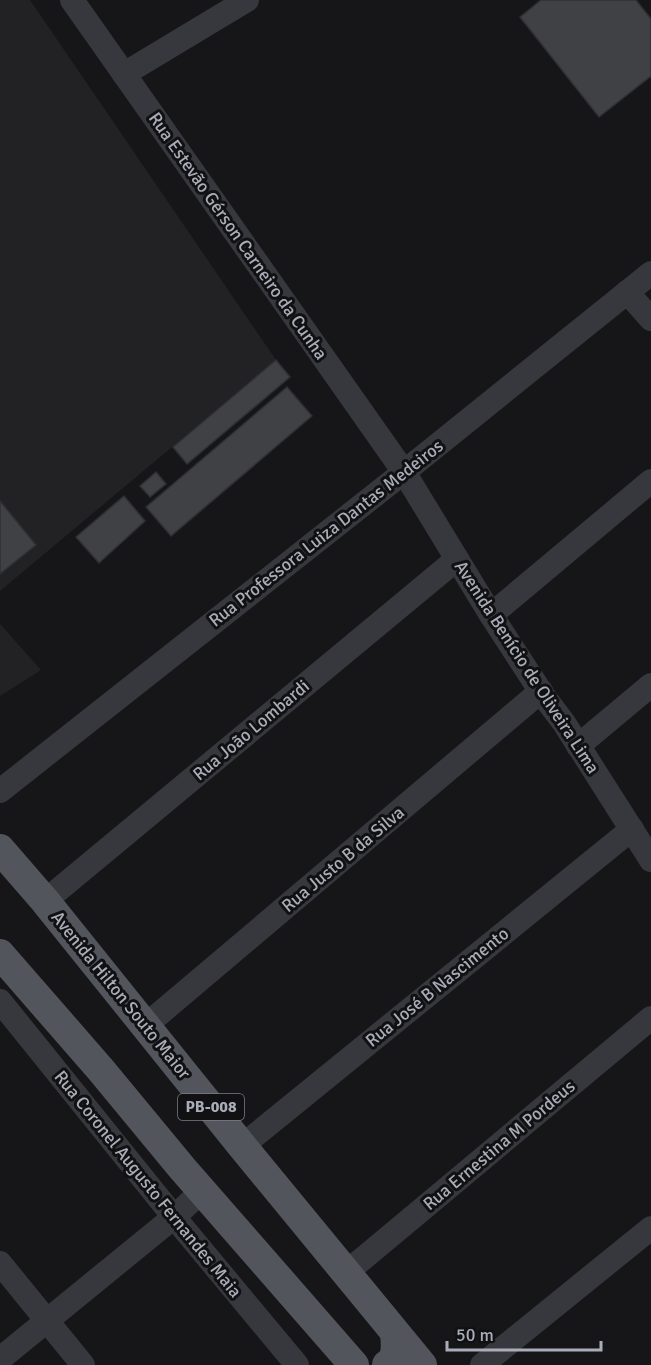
<svg xmlns="http://www.w3.org/2000/svg" width="651" height="1365" viewBox="0 0 651 1365" font-family="Signika,sans-serif">
<rect width="100%" height="100%" fill="#161618"/>
<!-- built -->
<g fill="#222225">
<polygon points="0,0 30,0 276,360 0,591"/>
<polygon points="0,624 41,670 0,696"/>
</g>
<!-- building -->
<g fill="#404145" stroke="#303034" stroke-width="1.5">
<polygon points="541,0 636,0 651,19 651,76 599,117 520,17"/>
<polygon points="276,360 290,377 187,464 173,447"/>
<polygon points="287,387 312,416 171,536 146,507"/>
<polygon points="156,472 166,484 150,497 140,486"/>
<polygon points="124,496 145,521 99,563 76,537"/>
<polygon points="0,501 36,545 0,574"/>
</g>
<g fill="none" stroke-linecap="round" stroke-linejoin="round">
<!-- minor -->
<g stroke="#37383d" stroke-width="24">
<polyline points="72,0 404,472 491,615 545,698 564,723 651,860"/>
<polyline points="124,74 247,0"/>
<polyline points="627,292 651,319"/>
<polyline points="491,615 651,481"/>
<polyline points="578,746 651,685"/>
<polyline points="0,791 404,472 651,273"/>
<polyline points="45,901 457,559"/>
<polyline points="0,1001 174,1217 297,1365"/>
<polyline points="145,1026 541,691"/>
<polyline points="242,1146 632,829"/>
<polyline points="0,1263 83,1365"/>
<polyline points="347,1272 651,1018"/>
<polyline points="0,1359 174,1217 202,1191"/>
<polyline points="482,1365 651,1228"/>
</g>
<!-- major -->
<g stroke="#53555c" stroke-width="30">
<polyline points="0,849 45,901 242,1146 422,1365"/>
<polyline points="0,954 101,1070 182,1168 354,1365"/>
<path d="M387,1365c11,-7 9,-20 8,-32"/>
</g>
</g>
<g text-anchor="middle" dominant-baseline="central" stroke-width="6" stroke-linejoin="round" paint-order="stroke">
<!-- shield labels -->
<rect fill="#111113" stroke="#7b7e86" stroke-width="1.5" x="178" y="1094" width="66" height="26" rx="4.5"/>
<g font-size="16" font-weight="bold" fill="#a8adb8">
<text x="211" y="1107">PB-008</text>
</g>
<!-- street labels -->
<g font-size="18" fill="#a8adb8" stroke="#111113">
<text transform="translate(238 236) rotate(55)">Rua Estevão Gérson Carneiro da Cunha</text>
<text transform="translate(326 533) rotate(-38)">Rua Professora Luiza Dantas Medeiros</text>
<text transform="translate(527 667) rotate(57)">Avenida Benício de Oliveira Lima</text>
<text transform="translate(251 730) rotate(-40)">Rua João Lombardi</text>
<text transform="translate(343 859) rotate(-40)">Rua Justo B da Silva</text>
<text transform="translate(437 987) rotate(-39)">Rua José B Nascimento</text>
<text transform="translate(121 995) rotate(51)">Avenida Hilton Souto Maior</text>
<text transform="translate(499 1145) rotate(-40)">Rua Ernestina M Pordeus</text>
<text transform="translate(148 1184) rotate(51)">Rua Coronel Augusto Fernandes Maia</text>
</g>
</g>
<!-- scale -->
<path d="M447 1341v9h154v-9" fill="none" stroke="#a8adb8" stroke-width="3"/>
<text x="456" y="1341" font-size="18" fill="#a8adb8" stroke="#111113" stroke-width="4.5" paint-order="stroke">50 m</text>
</svg>
